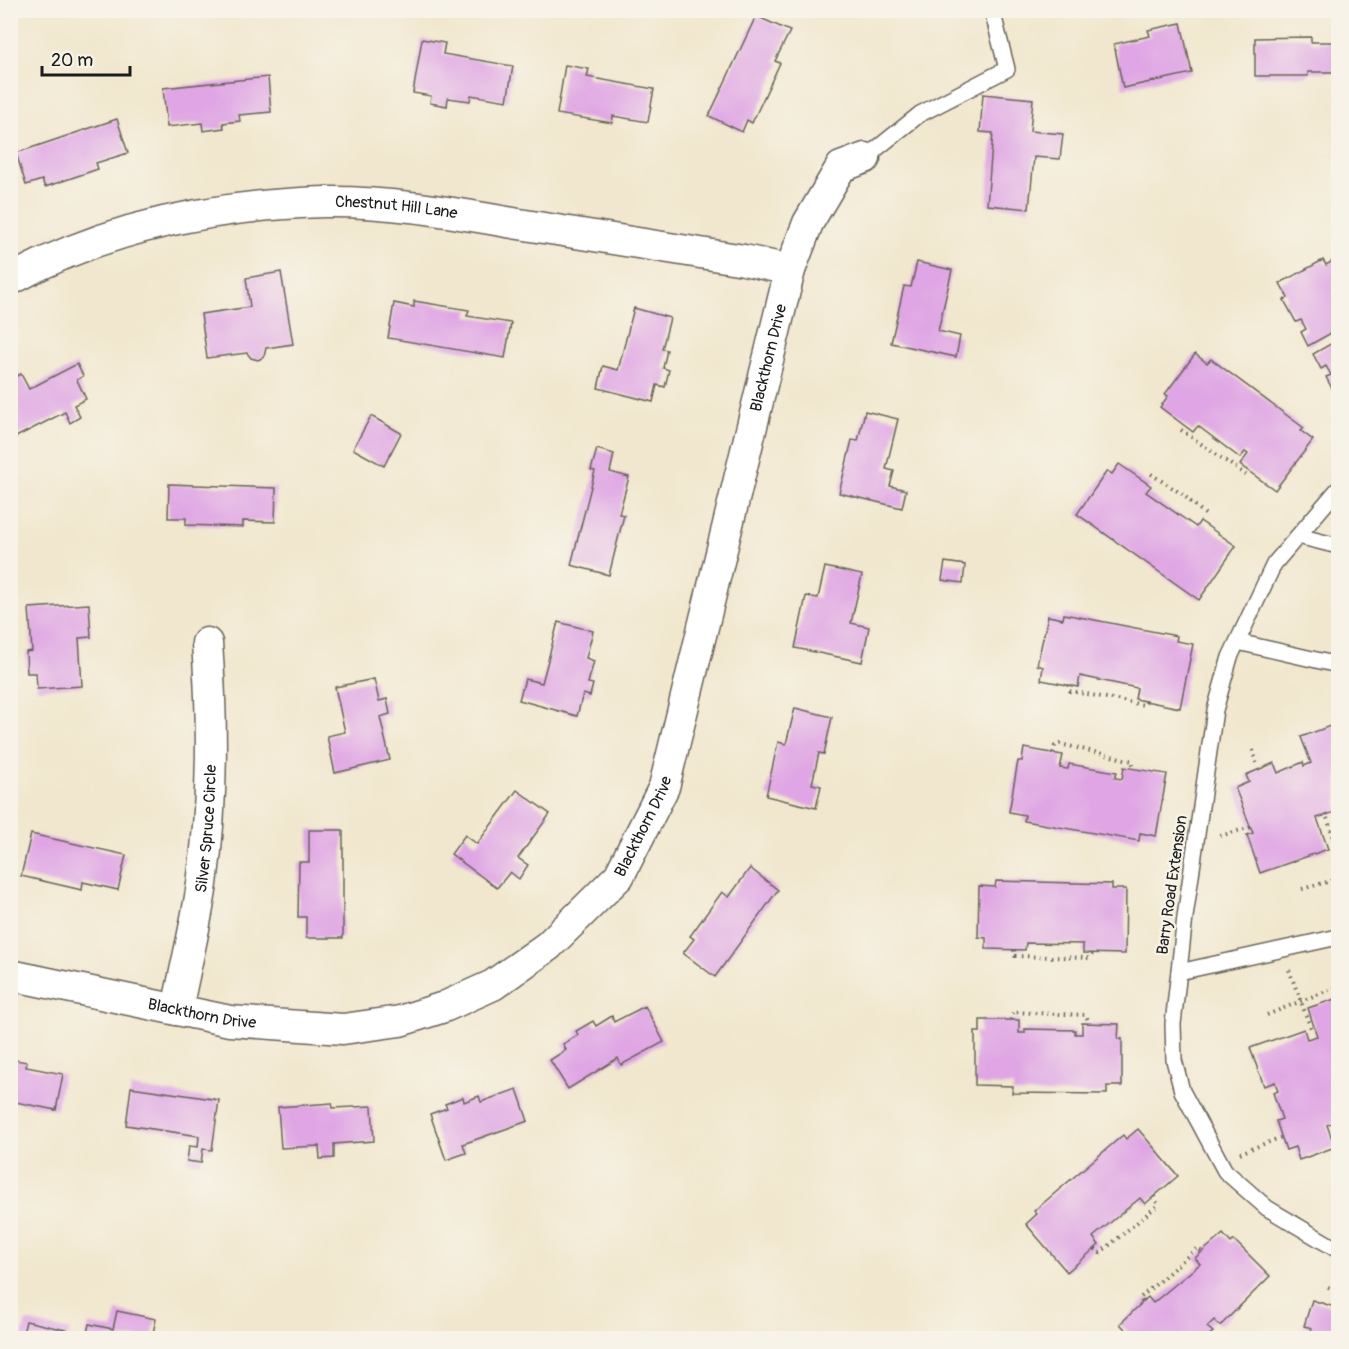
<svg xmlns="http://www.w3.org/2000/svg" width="1349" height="1349" viewBox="0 0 1349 1349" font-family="Pangolin,sans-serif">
<rect width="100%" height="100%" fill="#f7f3e8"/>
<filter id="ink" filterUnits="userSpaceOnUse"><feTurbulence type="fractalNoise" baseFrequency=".0167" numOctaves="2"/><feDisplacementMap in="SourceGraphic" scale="12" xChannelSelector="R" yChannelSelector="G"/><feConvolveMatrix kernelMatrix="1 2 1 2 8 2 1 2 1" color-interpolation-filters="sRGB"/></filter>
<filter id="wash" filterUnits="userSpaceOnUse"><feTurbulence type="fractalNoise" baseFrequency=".008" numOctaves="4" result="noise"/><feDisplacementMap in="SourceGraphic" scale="24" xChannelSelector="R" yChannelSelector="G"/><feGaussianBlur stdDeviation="1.35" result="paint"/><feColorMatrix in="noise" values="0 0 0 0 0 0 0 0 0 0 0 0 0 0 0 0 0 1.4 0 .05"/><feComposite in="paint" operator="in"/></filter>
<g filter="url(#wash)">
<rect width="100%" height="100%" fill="#f1e7ce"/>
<g id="blocks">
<!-- building -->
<g fill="#dfa5e4">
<polygon points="756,16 790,31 775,61 780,63 752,123 747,120 742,132 709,116"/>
<polygon points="1181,23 1192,73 1123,88 1114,44 1150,36 1148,30"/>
<polygon points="1311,37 1311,42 1338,42 1338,72 1308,72 1308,76 1255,76 1255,38"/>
<polygon points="422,39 445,43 443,54 513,66 507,101 471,95 470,101 448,98 447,106 430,103 431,96 413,93"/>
<polygon points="565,65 589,69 587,77 654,89 648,122 613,116 612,123 557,114"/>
<polygon points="268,77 271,112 239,115 240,121 223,123 224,128 203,131 202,123 167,127 163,88"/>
<polygon points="983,94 1033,99 1030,131 1063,134 1060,159 1034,157 1029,209 987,205 993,133 980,132"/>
<polygon points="117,119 128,153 96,163 98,169 45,187 42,180 26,185 16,153"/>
<polygon points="1338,258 1338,400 1326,377 1331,375 1326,366 1321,369 1313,354 1336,341 1331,333 1308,346 1301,332 1306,329 1301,320 1296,322 1284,300 1288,298 1280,283 1323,260 1326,265"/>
<polygon points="917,262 952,270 938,331 960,336 956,357 891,343 904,286 911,287"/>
<polygon points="281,272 293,344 266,348 264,357 258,360 251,358 247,353 207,358 201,314 250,307 246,278"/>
<polygon points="414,301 469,310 467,316 511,323 505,358 388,338 394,303 414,307"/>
<polygon points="634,308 670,318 662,349 667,350 663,368 669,370 665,387 657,385 653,402 598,388 603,366 618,370"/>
<polygon points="1195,354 1207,363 1211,359 1304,428 1301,431 1313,440 1275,490 1240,465 1248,454 1245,452 1240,458 1198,426 1193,432 1160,407 1168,396 1165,394"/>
<polygon points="77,364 83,376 77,380 86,399 74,405 80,417 70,423 65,412 16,437 10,426 10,379 21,374 29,389"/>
<polygon points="865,411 898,419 886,469 894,471 890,486 906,490 902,508 839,493 852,440 858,441"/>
<polygon points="371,416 401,433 384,466 353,449"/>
<polygon points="597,449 614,454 610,472 629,477 619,514 624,515 609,575 571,565 595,471 591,470"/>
<polygon points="1119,464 1151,486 1146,492 1196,527 1200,521 1236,546 1199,600 1077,514 1107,471 1112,474"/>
<polygon points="169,484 276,488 275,522 243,521 243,527 186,525 186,518 168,518"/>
<polygon points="945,562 965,565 963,583 942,580"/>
<polygon points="825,567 862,575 851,623 869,627 862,662 795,648 806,596 818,598"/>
<polygon points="89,604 91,637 79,638 82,686 37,689 36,673 27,673 26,652 32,651 29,608"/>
<polygon points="1064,614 1177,636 1176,641 1193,644 1180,708 1135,699 1137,688 1080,676 1078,687 1041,680 1043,667 1037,665 1048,616 1063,619"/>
<polygon points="558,622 593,631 586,658 594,661 588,683 593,684 590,696 583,694 577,716 519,700 525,679 542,683"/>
<polygon points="374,679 379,701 387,699 390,714 380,717 390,760 335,773 327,736 345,732 335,687"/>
<polygon points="795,708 832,717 824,754 819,753 812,784 821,786 816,808 766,796 778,742 786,744"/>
<polygon points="1338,723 1338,811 1317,818 1328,849 1260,873 1247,835 1253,833 1235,788 1249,782 1246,775 1274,763 1278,773 1303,762 1304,766 1311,763 1301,737"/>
<polygon points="1024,748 1063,755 1060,768 1068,769 1069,764 1117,772 1115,778 1122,779 1124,767 1167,774 1156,836 1140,833 1139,841 1024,821 1025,815 1009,812 1018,761 1022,761"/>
<polygon points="517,790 550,814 518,858 528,865 519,879 510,872 497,888 451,854 465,835 477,844"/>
<polygon points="309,830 343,830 343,938 306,938 306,917 298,917 299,862 309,862"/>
<polygon points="31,834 126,855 118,890 83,882 82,890 21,876"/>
<polygon points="750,868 778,890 715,977 683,953 694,939 690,936 722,892 729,897"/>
<polygon points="996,881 1112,884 1112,889 1126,889 1125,954 1083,953 1083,944 1026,943 1025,950 986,949 986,938 978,937 979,886 995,887"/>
<polygon points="1338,998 1338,1121 1327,1125 1335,1147 1299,1160 1295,1147 1286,1150 1276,1121 1282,1119 1273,1093 1278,1091 1275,1082 1264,1086 1250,1048 1304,1029 1307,1039 1317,1036 1308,1008"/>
<polygon points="645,1006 664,1042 621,1065 618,1058 568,1089 550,1060 566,1050 563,1044 578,1035 576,1031 593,1021 596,1026 612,1016 614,1022"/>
<polygon points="980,1020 1019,1020 1019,1033 1025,1033 1025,1029 1075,1030 1075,1034 1082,1034 1082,1023 1119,1024 1118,1039 1122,1039 1122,1086 1107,1086 1107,1094 1012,1093 1013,1086 975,1085 975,1032 980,1032"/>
<polygon points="10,1059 27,1062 26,1067 63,1074 56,1110 10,1101"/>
<polygon points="131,1087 219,1100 212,1150 203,1149 201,1163 187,1161 189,1146 198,1147 199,1136 126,1125"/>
<polygon points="517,1089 528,1121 463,1144 466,1153 446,1160 430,1114 447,1108 445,1104 463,1097 464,1102 479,1096 481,1102"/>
<polygon points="332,1103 333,1108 372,1106 374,1141 334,1144 334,1158 320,1159 319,1146 281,1148 278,1107"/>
<polygon points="1138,1129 1178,1176 1145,1204 1140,1198 1093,1237 1099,1245 1067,1272 1026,1224 1037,1214 1034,1211 1123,1135 1126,1139"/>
<polygon points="1223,1234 1231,1243 1234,1240 1270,1276 1220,1326 1214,1320 1207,1327 1213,1332 1206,1338 1122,1338 1128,1332 1120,1324 1148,1297 1153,1303 1200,1264 1195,1258"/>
<polygon points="1312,1300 1338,1308 1338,1338 1309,1338 1312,1328 1304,1326"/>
<polygon points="117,1311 156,1319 152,1338 86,1338 89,1324 113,1329"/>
<polygon points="26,1321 70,1331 68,1338 22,1338"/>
</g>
</g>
</g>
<g filter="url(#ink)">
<use href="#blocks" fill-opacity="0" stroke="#67635a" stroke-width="1.5"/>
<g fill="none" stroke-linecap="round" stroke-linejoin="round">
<!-- lane casing -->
<g stroke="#67635a" stroke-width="18">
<g id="lane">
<polyline points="865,158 920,114 1007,69 992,10"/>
<polyline points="1338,489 1274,564 1230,657 1215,710 1185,917 1173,1024 1174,1060 1182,1091 1225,1171 1267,1208 1338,1250"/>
<polyline points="1298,536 1338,546"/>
<polyline points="1238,642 1338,665"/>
<polyline points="1179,972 1338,937"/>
</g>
</g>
<!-- street casing -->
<g stroke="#67635a" stroke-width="33">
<g id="street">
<path id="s1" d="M10,280c96,-53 207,-75 315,-78 66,-1 130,11 194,22 75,12 150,24 225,36l46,10"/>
<path id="s2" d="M10,975l220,46 113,8 57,-8 44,-14 49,-22 55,-39 71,-70 45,-89 126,-517 18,-47 33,-56 24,-9"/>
<path id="s3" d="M177,1010c8,-42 19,-84 25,-126 11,-80 11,-160 5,-241"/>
</g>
</g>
<!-- path -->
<g stroke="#67635a" stroke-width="4" stroke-dasharray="1.5 4.5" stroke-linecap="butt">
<polyline points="1181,430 1246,475"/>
<polyline points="1151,474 1182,494 1207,516"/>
<polyline points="1068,685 1070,691 1144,705 1147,701"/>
<polyline points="1253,750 1257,766"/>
<polyline points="1053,753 1055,746 1060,744 1133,761 1133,769"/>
<polyline points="1327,818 1338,850"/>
<polyline points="1220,836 1251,827"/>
<polyline points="1302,889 1338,879"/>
<polyline points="1014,950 1015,956 1089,958 1093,953"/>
<polyline points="1289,970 1312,1031"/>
<polyline points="1267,1015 1338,986"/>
<polyline points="1011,1020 1013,1012 1086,1015 1089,1023"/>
<polyline points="1240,1153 1282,1137"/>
<polyline points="1095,1249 1100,1253 1158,1205 1154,1196"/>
<polyline points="1328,1287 1338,1291"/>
<polyline points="1142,1302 1140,1298 1197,1248 1202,1252"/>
</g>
<!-- lane -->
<use href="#lane" stroke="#fff" stroke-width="15"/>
<!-- street -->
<use href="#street" stroke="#fff" stroke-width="30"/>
</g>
</g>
<g text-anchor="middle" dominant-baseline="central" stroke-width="4.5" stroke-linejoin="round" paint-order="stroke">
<!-- street labels -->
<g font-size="16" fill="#1c1c1c" stroke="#f7f3e8">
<text stroke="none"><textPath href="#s1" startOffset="399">Chestnut Hill Lane</textPath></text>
<text stroke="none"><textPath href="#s2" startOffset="1204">Blackthorn Drive</textPath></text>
<text stroke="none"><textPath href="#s2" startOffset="718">Blackthorn Drive</textPath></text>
<text stroke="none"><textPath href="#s3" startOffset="184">Silver Spruce Circle</textPath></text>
<text transform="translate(1172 885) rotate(-82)">Barry Road Extension</text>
<text stroke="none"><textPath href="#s2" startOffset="196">Blackthorn Drive</textPath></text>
</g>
</g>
<!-- margin -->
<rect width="1349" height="1349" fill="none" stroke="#f7f3e8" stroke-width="36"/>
<!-- scale -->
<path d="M42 66v9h88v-9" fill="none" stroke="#1c1c1c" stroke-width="3"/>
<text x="51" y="66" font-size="18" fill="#1c1c1c" stroke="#f7f3e8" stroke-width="4.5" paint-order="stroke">20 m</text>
</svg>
